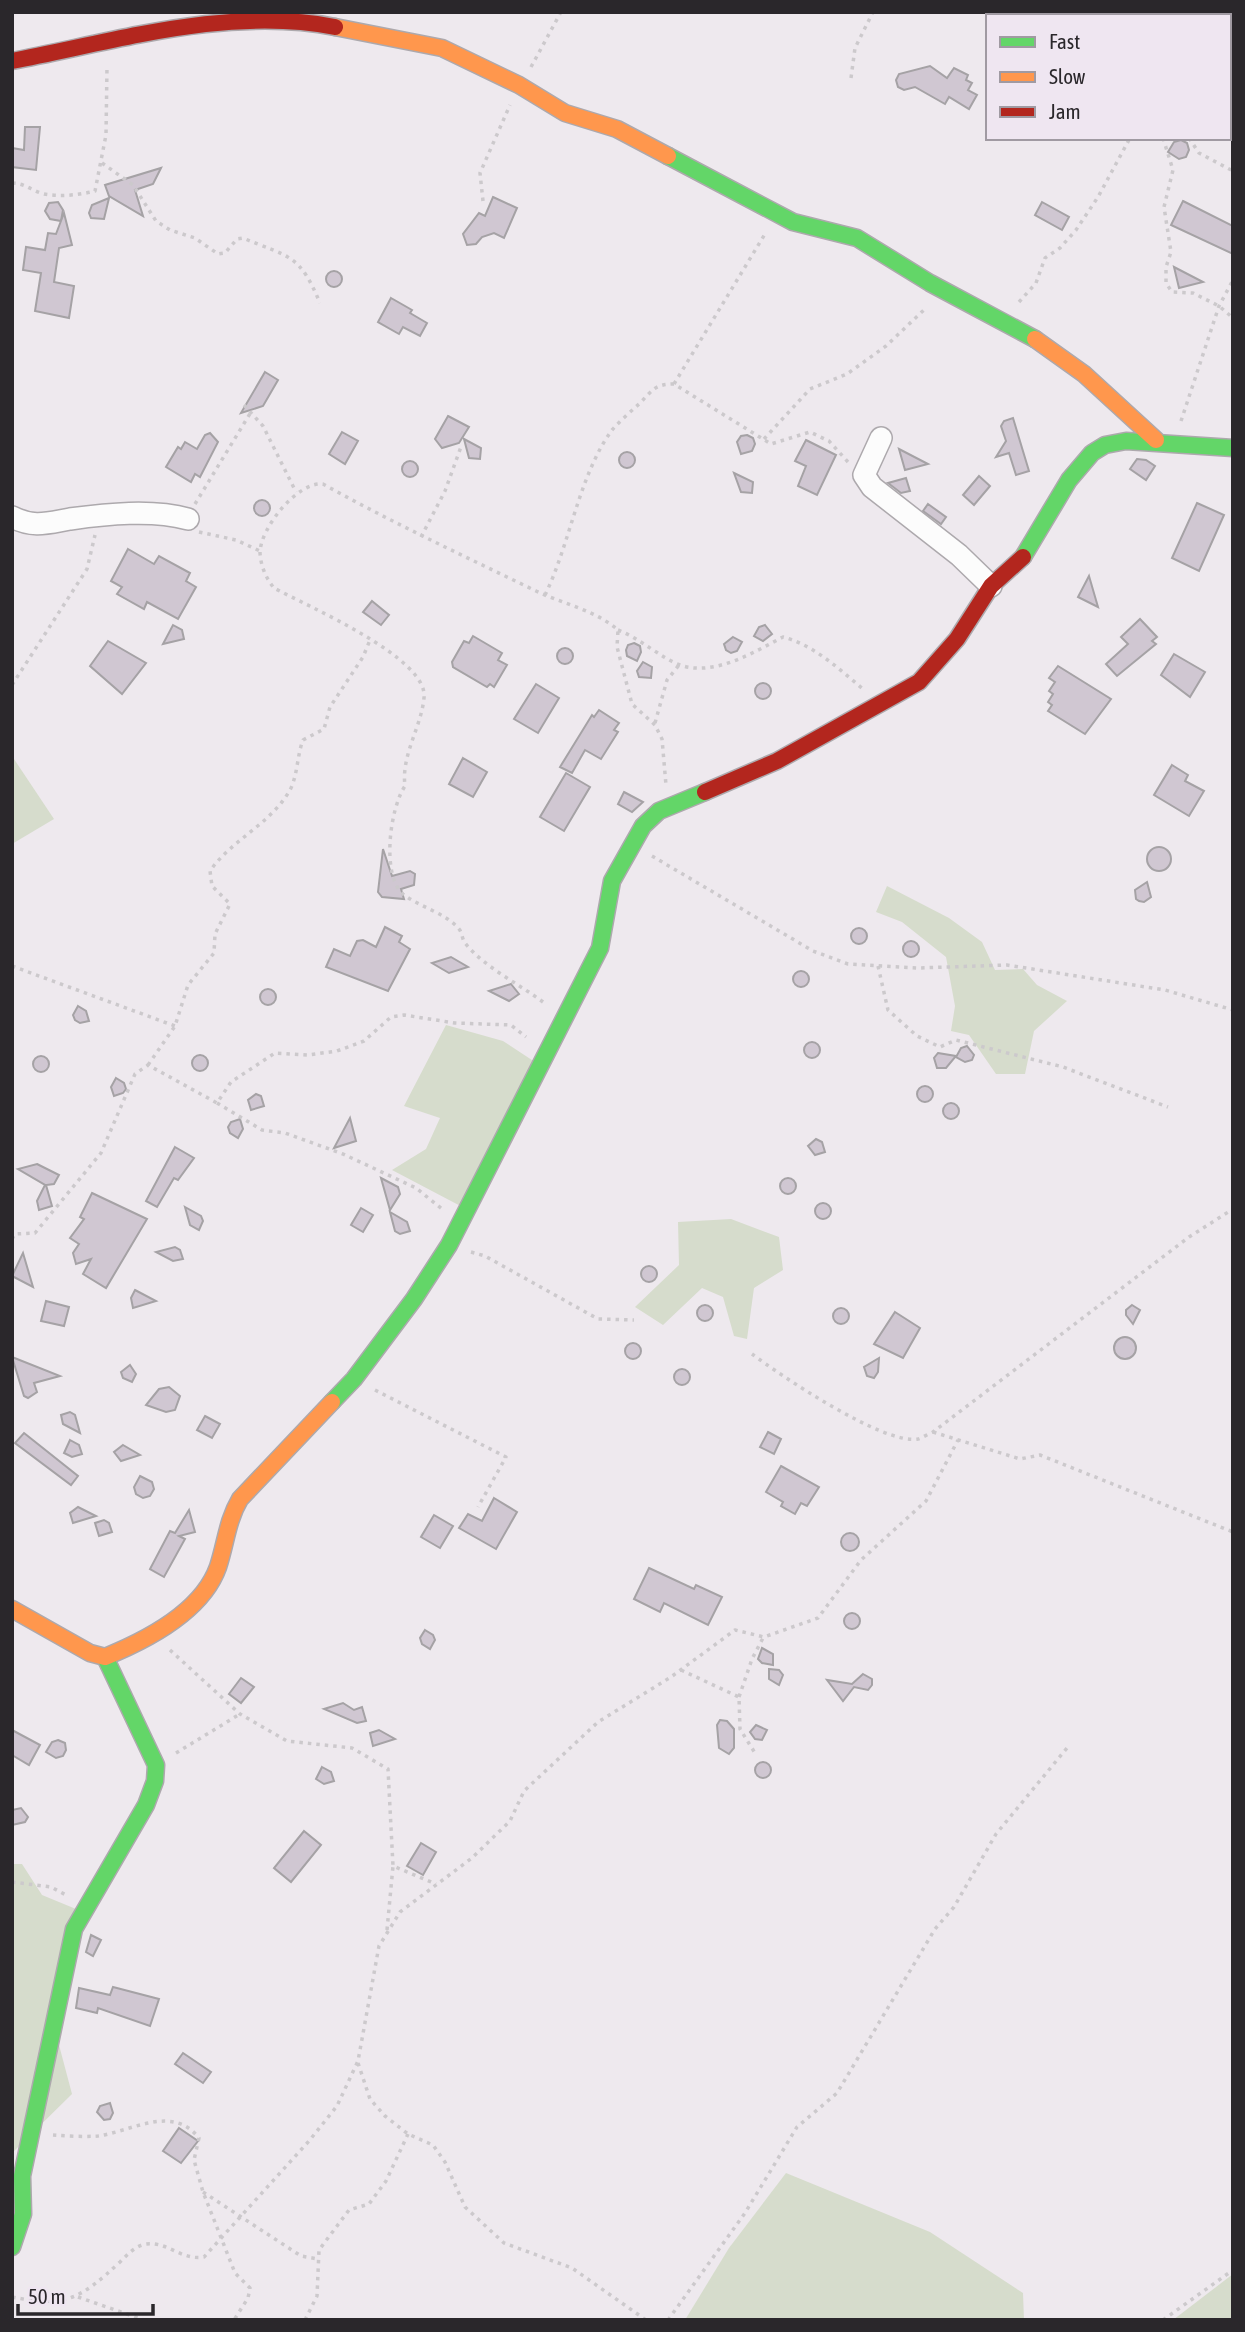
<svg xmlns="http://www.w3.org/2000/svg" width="1245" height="2332" viewBox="0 0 1245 2332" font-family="'Asap Condensed',sans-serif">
<rect width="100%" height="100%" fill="#eee9ee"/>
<!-- green -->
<g fill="#d6dccc">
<polygon points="12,756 54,819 12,844"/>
<polygon points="887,886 949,918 982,942 995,970 1023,969 1037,985 1067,1001 1034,1031 1025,1074 996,1074 969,1035 951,1031 955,1006 946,957 902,922 876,912"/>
<polygon points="446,1025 503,1041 541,1066 470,1211 392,1170 426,1149 440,1118 404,1106"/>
<polygon points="731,1219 779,1237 783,1270 754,1288 747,1339 734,1336 723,1297 702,1288 663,1325 635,1307 679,1265 678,1222"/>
<polygon points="12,1864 22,1864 42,1895 76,1909 50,2011 72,2094 12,2153"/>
<polygon points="786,2173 930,2232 1023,2293 1024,2320 685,2320 729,2248"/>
<polygon points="1233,2274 1233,2320 1173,2320"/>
</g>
<!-- building -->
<g fill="#d0c7d2" stroke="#a5a2a5" stroke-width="2">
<polygon points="930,66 947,78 954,68 968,75 966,80 972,83 968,90 977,95 969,109 949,97 945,104 915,87 904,90 898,87 896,80 899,74"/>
<polygon points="25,127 40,127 36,170 12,167 12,148 24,150"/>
<polygon points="1181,140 1187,143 1189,150 1186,157 1179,159 1168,152 1174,142"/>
<polygon points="161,168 153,184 135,190 143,216 109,196 105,185"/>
<polygon points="493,197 517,208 504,238 494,233 482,237 476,244 467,245 463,234 479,213 485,216"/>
<polygon points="109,198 104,219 91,218 89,213 92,205"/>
<polygon points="1183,201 1233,226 1233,254 1171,225"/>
<polygon points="58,202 63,210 61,221 50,219 45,211 49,203"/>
<polygon points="1042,202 1069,217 1062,230 1035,215"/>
<polygon points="64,213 72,245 59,248 54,282 74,286 69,318 35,311 41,273 23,270 26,247 45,250 48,233 56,234"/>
<polygon points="1174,267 1203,282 1179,288"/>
<circle cx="334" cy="279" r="8"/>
<polygon points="391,298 412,310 410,313 427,323 420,336 403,327 399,334 378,322"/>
<polygon points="265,372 278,380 263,406 241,413"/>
<polygon points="448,416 469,427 459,443 442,448 435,439"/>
<polygon points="1013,418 1029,471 1016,475 1009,453 996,457 1006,441 1001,426 1004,421"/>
<polygon points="342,432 358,441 345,464 329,454"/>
<polygon points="210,433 218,442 200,477 195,474 191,482 166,467 178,447 181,449 185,442 197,449 205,435"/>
<polygon points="747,435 753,438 755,444 752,451 741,454 737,442 741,436"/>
<polygon points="464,439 481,448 480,459 469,458"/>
<polygon points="806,440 836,455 817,495 798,486 806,466 795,461"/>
<polygon points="899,449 928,464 905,470"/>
<circle cx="627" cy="460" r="8"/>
<polygon points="1137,459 1146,460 1155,466 1146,480 1130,469"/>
<circle cx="410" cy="469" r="8"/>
<polygon points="734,473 753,482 752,493 741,492"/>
<polygon points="979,476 990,486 974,505 963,495"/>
<polygon points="906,478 910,491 901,493 888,483"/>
<circle cx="262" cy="508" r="8"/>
<polygon points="1197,503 1224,515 1199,571 1172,558"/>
<polygon points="928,504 946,517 941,524 923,511"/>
<polygon points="128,549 154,564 159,556 190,573 186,581 196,587 178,619 147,602 144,609 117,594 122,587 111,581"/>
<polygon points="1089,576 1098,607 1078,597"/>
<polygon points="372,601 389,615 381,625 363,612"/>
<polygon points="1140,619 1157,637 1152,641 1156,644 1117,676 1106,664 1128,644 1121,637"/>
<polygon points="173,625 182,630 184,639 163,644"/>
<polygon points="765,625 772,634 763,641 754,636 759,627"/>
<polygon points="473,636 502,653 498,660 507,665 494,687 490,684 487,687 453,667 452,662 464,641 469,643"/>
<polygon points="733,637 742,642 737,651 731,653 726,650 724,644"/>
<polygon points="108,641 146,663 122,694 90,666"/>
<polygon points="634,643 640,646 641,652 637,661 627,656 626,650 628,645"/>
<circle cx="565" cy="656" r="8"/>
<polygon points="1174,654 1205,672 1190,697 1161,675"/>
<polygon points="643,662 652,667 651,678 639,677 637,671"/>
<polygon points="1058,666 1111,699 1085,734 1048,711 1052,705 1048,702 1053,694 1049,691 1055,682 1049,678"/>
<circle cx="763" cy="691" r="8"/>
<polygon points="536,684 559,698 538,733 514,719"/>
<polygon points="599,710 619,723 614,730 618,732 601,759 585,750 572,773 560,767 592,715 594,717"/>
<polygon points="463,758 487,772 473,797 449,784"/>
<polygon points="1172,765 1188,775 1185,781 1204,791 1189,816 1154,795"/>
<polygon points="566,773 590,787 564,831 540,817"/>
<polygon points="624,792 643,802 632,812 618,804"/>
<circle cx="1159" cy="859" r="12"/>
<polygon points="383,849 392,876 410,871 415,874 414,885 401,889 404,899 382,897 378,892"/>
<polygon points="1147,882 1151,897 1144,902 1139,901 1136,899 1135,890"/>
<polygon points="385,927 402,936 399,942 410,949 388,991 326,967 334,949 350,956 357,941 363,940 376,947"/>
<circle cx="859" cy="936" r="8"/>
<circle cx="911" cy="949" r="8"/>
<polygon points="451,957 468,967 449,973 432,963"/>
<circle cx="801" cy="979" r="8"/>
<polygon points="511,984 519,994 509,1001 489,991"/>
<circle cx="268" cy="997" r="8"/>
<polygon points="78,1006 86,1011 89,1021 80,1023 75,1020 73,1015"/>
<circle cx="812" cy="1050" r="8"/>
<polygon points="967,1046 974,1055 972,1060 965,1062 956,1057 961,1048"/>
<polygon points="938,1053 956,1056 946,1068 937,1068 934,1058"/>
<circle cx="200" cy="1063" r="8"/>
<circle cx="41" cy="1064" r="8"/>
<polygon points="116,1078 124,1083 126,1089 123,1093 114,1096 111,1087"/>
<circle cx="925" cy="1094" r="8"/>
<polygon points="256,1094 261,1096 264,1106 251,1110 248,1100"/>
<circle cx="951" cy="1111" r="8"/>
<polygon points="350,1118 356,1141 334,1148"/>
<polygon points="240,1119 243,1129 238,1138 230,1133 228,1127 231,1122"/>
<polygon points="816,1139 822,1142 825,1152 815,1155 808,1146"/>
<polygon points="175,1147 194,1158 178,1180 174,1178 157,1207 146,1201"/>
<polygon points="37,1164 59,1175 54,1184 46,1185 52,1206 39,1210 37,1201 45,1185 18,1169"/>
<circle cx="788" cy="1186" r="8"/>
<polygon points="381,1178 398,1187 400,1194 390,1210"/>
<polygon points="92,1193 147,1219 106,1288 83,1274 91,1259 76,1264 73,1253 79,1244 70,1238 84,1219 80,1217"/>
<circle cx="823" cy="1211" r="8"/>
<polygon points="185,1207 201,1216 203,1221 199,1230 190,1225"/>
<polygon points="361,1208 373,1215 363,1232 351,1225"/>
<polygon points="390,1212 407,1222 410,1231 400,1234 395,1231"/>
<polygon points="175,1247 180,1250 183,1259 173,1261 156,1252"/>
<polygon points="23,1253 33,1287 12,1276"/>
<circle cx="649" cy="1274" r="8"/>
<polygon points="135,1290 156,1301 133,1308 131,1298"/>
<polygon points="46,1301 69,1307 64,1326 41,1321"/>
<polygon points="1132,1305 1140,1310 1133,1324 1126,1315 1126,1310"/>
<circle cx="705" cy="1313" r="8"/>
<circle cx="841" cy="1316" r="8"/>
<polygon points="895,1312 920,1328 903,1358 874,1344"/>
<circle cx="1125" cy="1348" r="11"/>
<circle cx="633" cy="1351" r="8"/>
<polygon points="12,1357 60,1376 34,1383 37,1392 28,1398 24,1396"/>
<polygon points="879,1358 878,1372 874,1378 867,1376 864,1367"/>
<polygon points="130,1365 136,1374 132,1382 123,1378 121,1372"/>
<circle cx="682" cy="1377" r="8"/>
<polygon points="169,1387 180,1396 175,1410 166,1412 146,1405 159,1389"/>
<polygon points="70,1412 75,1415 80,1433 63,1424 61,1415"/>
<polygon points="205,1416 220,1424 212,1438 197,1430"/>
<polygon points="768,1432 781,1439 774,1454 760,1447"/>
<polygon points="24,1433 78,1476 71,1485 15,1443"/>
<polygon points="70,1440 79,1445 82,1454 72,1457 64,1453"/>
<polygon points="123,1445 140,1455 121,1461 114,1452"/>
<polygon points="781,1466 819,1487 807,1506 801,1503 795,1514 781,1506 783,1502 766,1492"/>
<polygon points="140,1476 152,1482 154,1489 150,1496 143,1498 136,1494 134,1487"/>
<polygon points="494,1498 517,1512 496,1549 459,1528 468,1514 482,1521"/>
<polygon points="78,1507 96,1516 73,1523 70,1513"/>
<polygon points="189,1510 195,1532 179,1536 185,1539 164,1577 150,1569 170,1531 175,1533"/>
<polygon points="434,1515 453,1526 440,1548 421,1537"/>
<polygon points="104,1520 109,1523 112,1532 99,1536 95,1523"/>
<circle cx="850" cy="1542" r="9"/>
<polygon points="649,1568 694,1589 696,1585 722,1597 708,1625 664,1603 660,1612 634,1599"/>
<circle cx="852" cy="1621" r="8"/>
<polygon points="425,1630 433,1635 435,1640 430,1649 422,1644 420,1638"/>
<polygon points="762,1648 773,1654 773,1665 762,1663 758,1659"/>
<polygon points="769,1669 779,1670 783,1675 779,1685 769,1679"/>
<polygon points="863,1674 872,1679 872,1685 868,1690 854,1687 843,1701 827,1680 852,1684"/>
<polygon points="241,1678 254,1687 241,1703 229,1694"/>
<polygon points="343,1703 354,1710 362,1707 366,1721 357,1723 324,1709"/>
<polygon points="720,1720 727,1721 734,1729 734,1748 729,1754 719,1748 717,1725"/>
<polygon points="756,1725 767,1730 762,1740 755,1739 750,1732"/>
<polygon points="12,1730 40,1745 29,1765 12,1755"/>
<polygon points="379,1730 395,1739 373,1746 370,1733"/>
<polygon points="58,1740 65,1743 66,1750 63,1756 56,1758 46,1752 52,1742"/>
<circle cx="763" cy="1770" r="8"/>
<polygon points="322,1767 331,1772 334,1781 324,1784 316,1779"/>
<polygon points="21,1808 28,1817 25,1822 12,1825 12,1810"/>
<polygon points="304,1831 321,1845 291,1882 274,1868"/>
<polygon points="421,1843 436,1852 423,1875 407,1866"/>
<polygon points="91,1935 101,1940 93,1956 86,1952"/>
<polygon points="113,1987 159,1999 150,2026 98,2008 97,2013 76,2008 79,1988 110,1995"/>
<polygon points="183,2053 211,2072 203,2083 175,2064"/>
<polygon points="110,2103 113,2113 110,2119 104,2120 97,2112 100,2106"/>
<polygon points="179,2128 198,2141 181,2163 163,2151"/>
</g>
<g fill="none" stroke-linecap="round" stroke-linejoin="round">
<!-- street casing -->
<g stroke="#ada9ad" stroke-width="24">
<g id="street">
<polyline points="881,438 864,475 872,487 959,555 991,586"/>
<path d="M12,517c22,11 35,6 58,2 37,-5 82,-10 118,0"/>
</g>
</g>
<!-- fast casing -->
<g stroke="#ada9ad" stroke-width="19">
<g id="fast">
<polyline points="668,156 793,222 857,238 930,283 1035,339"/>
<polyline points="1023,557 1069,480 1092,453 1105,445 1126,441 1233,448"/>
<polyline points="332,1402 354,1379 414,1299 449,1245 600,948 612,881 643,826 659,811 705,792"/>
<polyline points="12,2247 23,2214 22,2176 74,1929 146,1805 155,1781 156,1765 105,1657"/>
</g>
</g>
<!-- slow casing -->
<g stroke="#ada9ad" stroke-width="19">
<g id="slow">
<polyline points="335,27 442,48 519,85 565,113 617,129 668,156"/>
<polyline points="1035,339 1084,374 1156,440"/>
<path d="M12,1609l78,44 15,4c42,-17 97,-45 113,-90 8,-24 9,-46 22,-68l92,-97"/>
</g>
</g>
<!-- jam casing -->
<g stroke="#ada9ad" stroke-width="19">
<g id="jam">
<path d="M12,61c105,-20 217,-55 323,-34"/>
<polyline points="705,792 777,761 919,682 957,639 991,586 1023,557"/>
</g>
</g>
<!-- path -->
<g stroke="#ccc9cc" stroke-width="3.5" stroke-dasharray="3.5 5" stroke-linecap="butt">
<polyline points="1080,12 1087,16"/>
<polyline points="1229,65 1233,67"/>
<polyline points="531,67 561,12"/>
<polyline points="851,78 855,48 873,12"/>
<polyline points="1163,138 1173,170 1164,207 1171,252 1166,267 1166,283 1172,292 1193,293 1219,306 1233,318"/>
<polyline points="1189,138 1199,153 1233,171"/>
<path d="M102,163l31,22 23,36 14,9 25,8 23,16 7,-1 12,-14 6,-1c47,20 56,15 77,65"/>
<path d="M12,183c13,0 20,8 32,11 16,3 35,1 51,-3l11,-56 1,-68"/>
<polyline points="483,201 480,173 510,105"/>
<polyline points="1019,302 1036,283 1045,258 1060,248 1076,230 1098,197 1130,138"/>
<polyline points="674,384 765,234"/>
<polyline points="244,405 263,426 296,492"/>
<polyline points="1181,421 1219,306 1233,280"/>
<polyline points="764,439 810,389 847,374 886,346 927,307"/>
<polyline points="195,504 251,412"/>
<polyline points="199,532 236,540 260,551"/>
<polyline points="421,537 445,491 462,444"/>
<path d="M545,595c25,-51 34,-120 67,-165 8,-9 18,-18 27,-26 13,-13 15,-20 35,-20l97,60 39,-12 19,9 19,21"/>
<path d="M618,630c23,9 43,28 62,35 34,12 74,-13 103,-28 31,8 56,32 80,52"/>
<polyline points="12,685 87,569 95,535"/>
<polyline points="655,723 667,680 679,665"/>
<polyline points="652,856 813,951 848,964 918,968 1007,965 1165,990 1233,1010"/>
<polyline points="12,966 175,1026"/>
<polyline points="878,966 888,1010 917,1036 940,1047 956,1040 1063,1067 1168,1107"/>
<path d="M543,1002c-24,-18 -59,-35 -78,-59 -3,-4 -3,-11 -6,-14 -13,-16 -40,-22 -56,-35 -22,-19 -13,-86 2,-108 -4,-31 16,-58 19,-88 5,-40 -117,-92 -150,-110 -8,-10 -13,-21 -14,-35 0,-25 38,-72 63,-69 70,39 141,72 213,107 27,13 59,19 82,39l-1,17 15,57 23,21 7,14 4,46"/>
<path d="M148,1065l27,-39 13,-41 26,-32 1,-19 15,-30 -18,-18 -2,-15c22,-32 63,-48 81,-83 7,-16 6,-32 12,-48l21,-11 6,-22 33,-50 7,-17"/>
<polyline points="217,1103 262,1130 285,1133 343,1154 416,1188 442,1209"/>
<polyline points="12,1239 15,1234 35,1233 101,1153 135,1074 148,1065 217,1103 231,1082 275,1053 308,1055 337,1051 364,1041 391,1017 404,1015 455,1023 511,1025 526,1037"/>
<polyline points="471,1252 485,1256 598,1319 634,1320"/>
<path d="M752,1354c28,21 131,91 166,85 4,-1 10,-5 15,-7l256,-195 44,-28"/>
<polyline points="375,1390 506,1457 478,1507"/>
<polyline points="933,1432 1020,1459 1040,1455 1233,1532"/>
<polyline points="170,1650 240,1714 287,1741 352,1748 388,1769 393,1866 436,1884"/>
<polyline points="681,1670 739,1697 740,1729 755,1753"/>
<polyline points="739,1697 752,1659 763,1638"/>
<polyline points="176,1753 240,1714"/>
<polyline points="12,1882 51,1887 66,1895"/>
<polyline points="387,1930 393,1866"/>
<polyline points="358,2063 370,2099 385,2116 408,2134 433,2145 445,2162 465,2207 504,2243 572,2268 646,2320"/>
<path d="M53,2135c14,1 31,2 45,1 35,-5 74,-32 101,2l-5,22 9,32 32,81 15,15 -2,10 -14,22"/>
<polyline points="203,2192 301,2256 318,2259"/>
<path d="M12,2297c55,11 69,1 108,-35 8,-8 15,-16 26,-18 21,-3 36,17 58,13l105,-116 28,-35 21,-45 21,-115 21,-34 72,-54 38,-37 14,-30 74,-69 73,-45 64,-47 29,7 54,-19 43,-58 65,-59 32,-61"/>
<polyline points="78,2297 144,2320"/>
<polyline points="305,2320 317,2296 319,2250 349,2210 369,2204 386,2181 408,2134"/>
<polyline points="668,2320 745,2213 797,2127 837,2093 935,1929 954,1907 996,1834 1067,1748"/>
<polyline points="1163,2320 1233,2270"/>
</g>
<!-- street -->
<use href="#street" stroke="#fcfcfc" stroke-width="21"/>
<!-- fast -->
<use href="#fast" stroke="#63d668" stroke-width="16"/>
<!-- slow -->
<use href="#slow" stroke="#ff974d" stroke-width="16"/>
<!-- jam -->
<use href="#jam" stroke="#b3261e" stroke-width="16"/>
</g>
<!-- border -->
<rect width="1245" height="2332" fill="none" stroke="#2a272b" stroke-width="28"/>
<!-- legend -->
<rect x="986" y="14" width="245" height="126" fill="#efe6f1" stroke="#a09aa2" stroke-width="2"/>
<rect x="1000" y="37" width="35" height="10" fill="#63d668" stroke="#a09aa2" stroke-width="2"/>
<text x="1049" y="49" font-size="21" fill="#2a272b">Fast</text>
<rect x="1000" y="72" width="35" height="10" fill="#ff974d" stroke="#a09aa2" stroke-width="2"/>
<text x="1049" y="84" font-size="21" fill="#2a272b">Slow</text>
<rect x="1000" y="107" width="35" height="10" fill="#b3261e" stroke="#a09aa2" stroke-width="2"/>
<text x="1049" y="119" font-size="21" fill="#2a272b">Jam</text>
<!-- scale -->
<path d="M18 2304v10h135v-10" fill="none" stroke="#2a272b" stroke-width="3.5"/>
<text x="28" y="2304" font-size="21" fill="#2a272b" stroke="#efe6f1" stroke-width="5" paint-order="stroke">50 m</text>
</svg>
